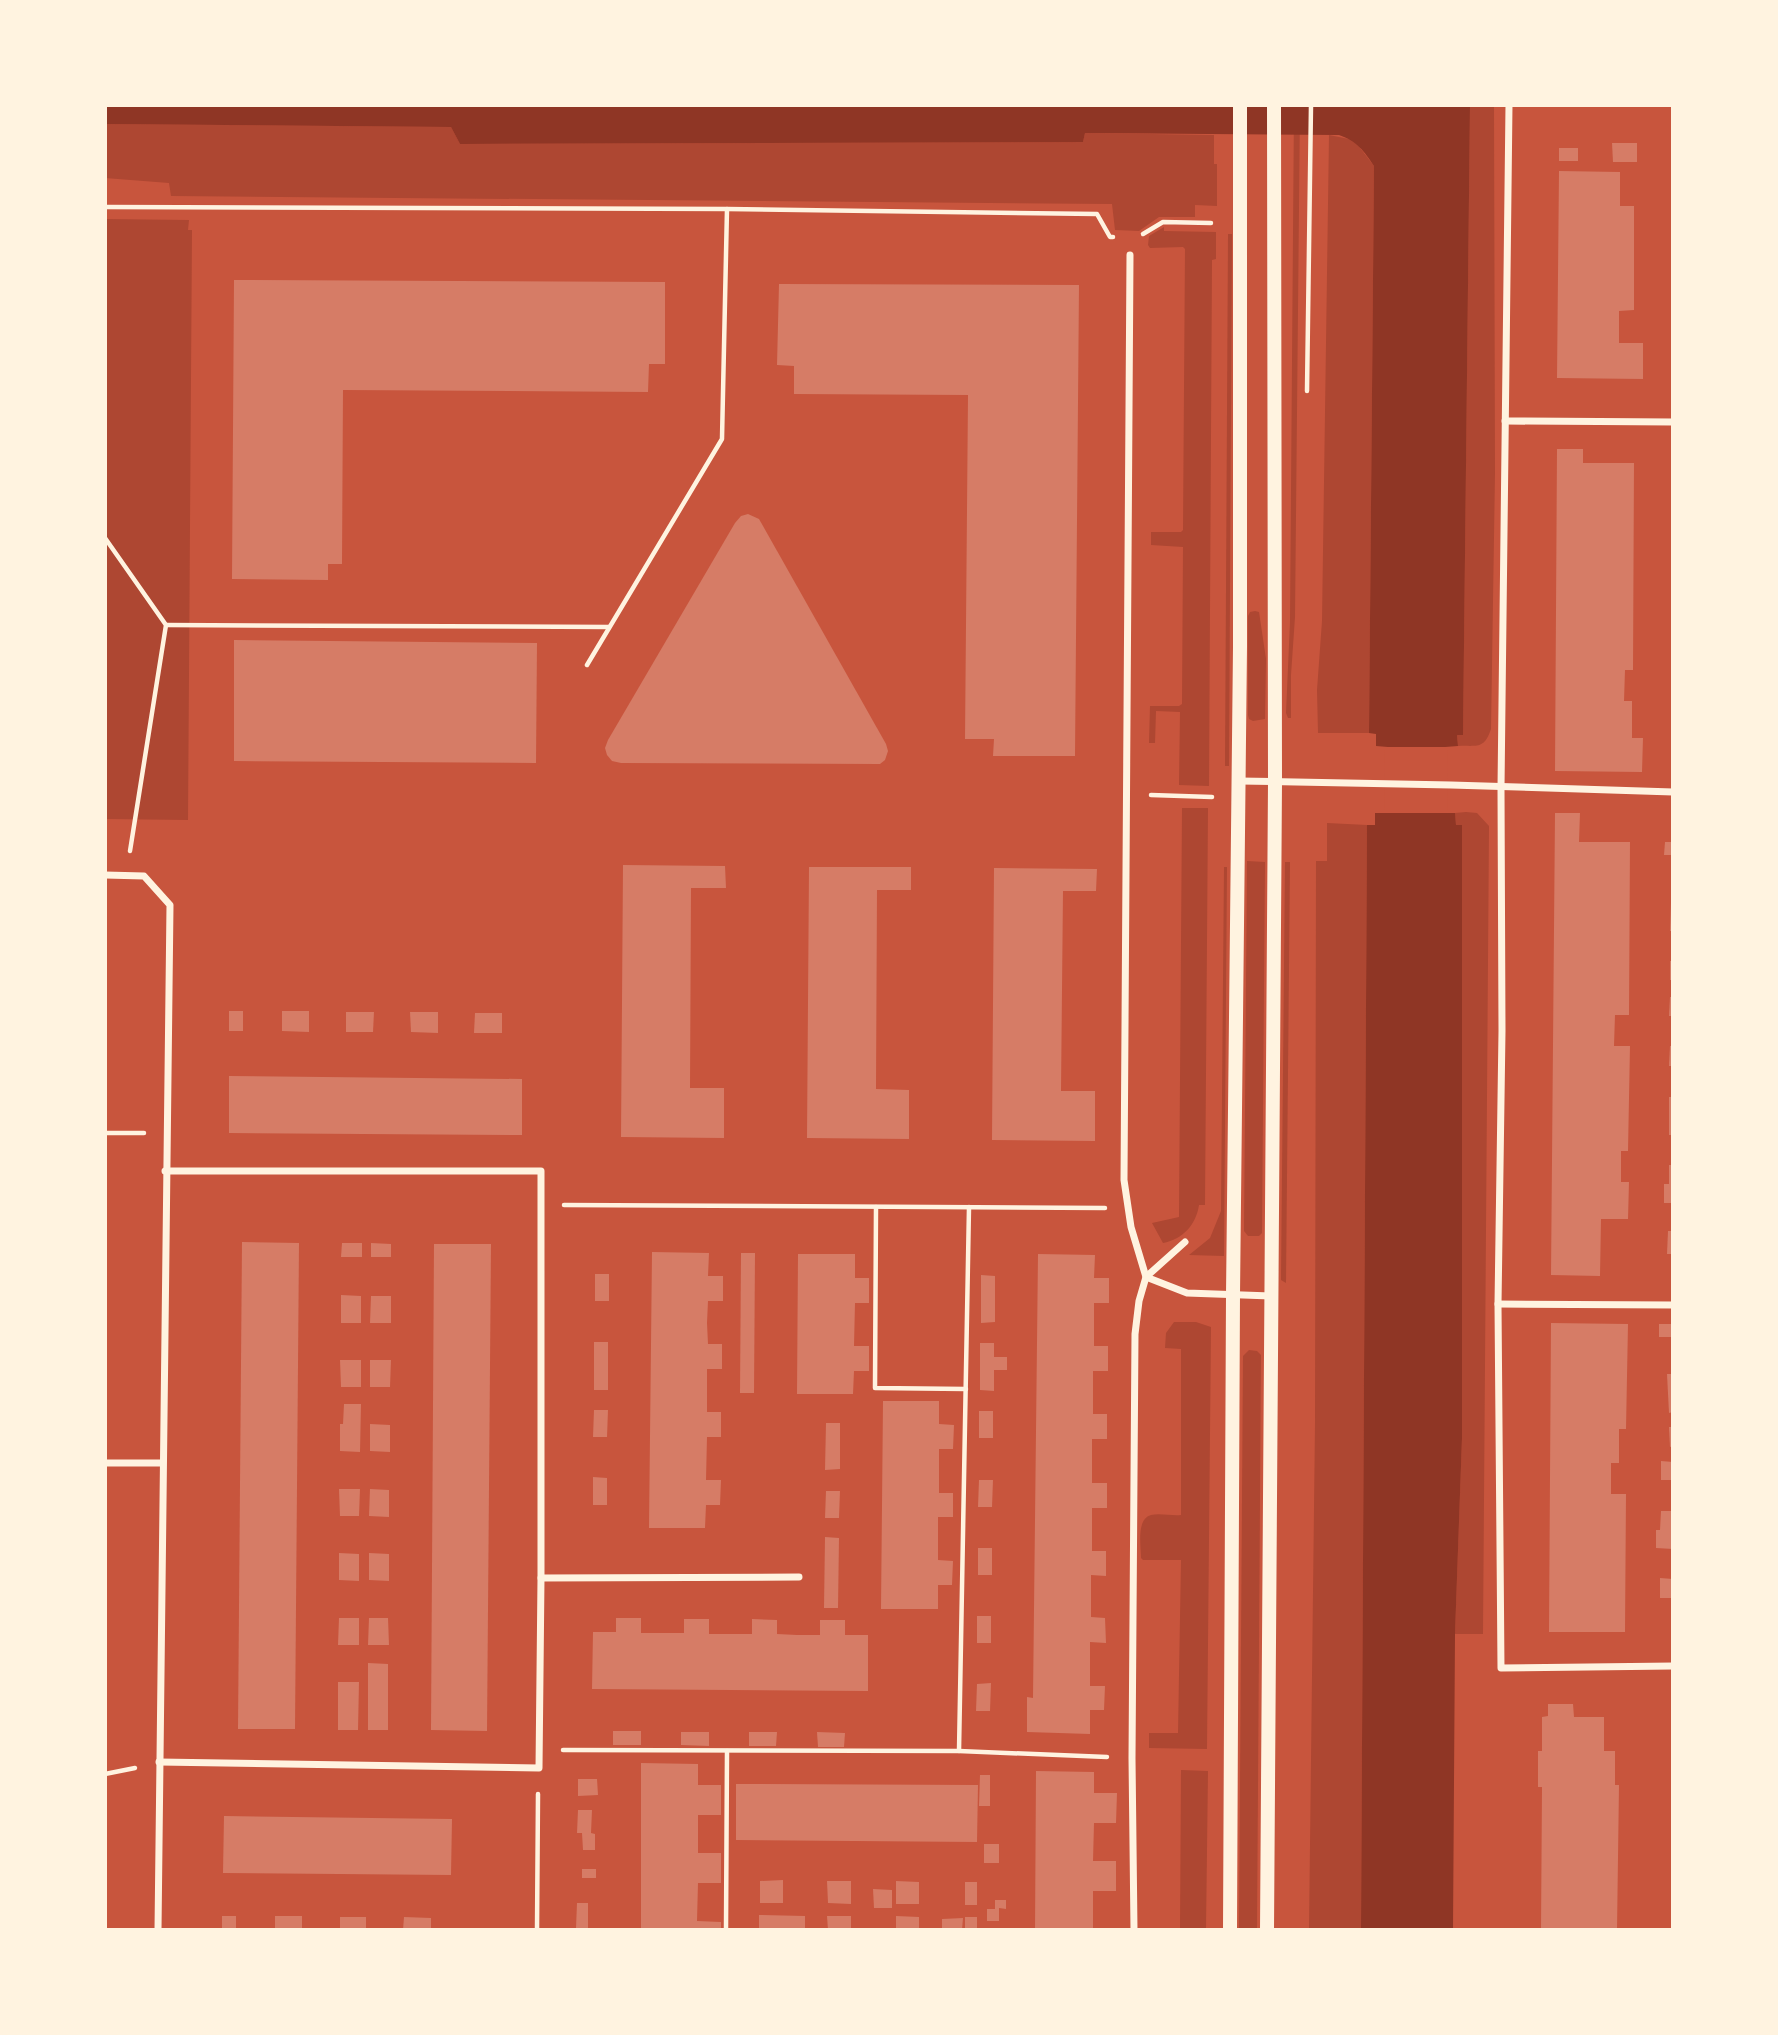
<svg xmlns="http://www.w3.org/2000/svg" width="1778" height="2035" viewBox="0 0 1778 2035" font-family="'Playfair Display',serif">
<rect width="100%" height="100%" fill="#c8553d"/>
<!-- green -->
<g fill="#ae4732">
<polygon points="1294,105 1300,105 1295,617 1291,675 1291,718 1288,718 1286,713 1290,622"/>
<path d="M1470,105h24l1,368 -4,256c-7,21 -14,16 -33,17l-1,-11 6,-1z"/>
<polygon points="105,124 451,127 460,144 1083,142 1085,133 1214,135 1214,164 1217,164 1217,206 1195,205 1195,217 1159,217 1139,231 1115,230 1112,204 171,196 169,183 105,178"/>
<polygon points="1329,135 1354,140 1374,166 1369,733 1318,733 1317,690 1322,621"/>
<polygon points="105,219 189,220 188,230 192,230 188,820 105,819"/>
<polygon points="1164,227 1164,231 1216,232 1216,259 1212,260 1209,786 1179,785 1180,712 1156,711 1155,743 1149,743 1150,706 1179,706 1182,704 1183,547 1151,545 1151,532 1181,532 1183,530 1185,249 1183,247 1150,248 1148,245 1149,236"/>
<polygon points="1228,234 1232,234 1229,766 1225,766"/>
<polygon points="1255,611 1259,612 1266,659 1265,719 1253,721 1249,719 1248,715 1248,616 1250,612"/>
<path d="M1182,808h26l-3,397h-6c-3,20 -16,34 -36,38l-11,-20 27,-6z"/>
<polygon points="1466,812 1477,813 1489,826 1483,1634 1455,1634 1462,1438 1462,825 1456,826 1455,813"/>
<polygon points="1327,823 1367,825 1361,1930 1309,1930 1315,1424 1316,861 1327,861"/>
<polygon points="1247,861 1265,862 1262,1233 1259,1236 1248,1236 1244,1231"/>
<polygon points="1285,862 1290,862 1286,1283 1281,1280"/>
<polygon points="1224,867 1227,867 1224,1256 1189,1255 1210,1238 1221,1211"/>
<path d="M1174,1322h22l15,5 -4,422 -58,-1v-15h29l3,-173h-38l-2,-2c0,-12 -5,-39 10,-43 9,-2 21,1 30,0v-166l-16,-1 1,-15z"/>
<polygon points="1249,1350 1257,1351 1261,1355 1257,1930 1239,1930 1243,1356"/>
<polygon points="1181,1770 1208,1771 1206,1930 1180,1930"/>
</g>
<!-- water -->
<path fill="#8f3625" d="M105,105h1365l-7,630h-6l1,11 -13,1 -1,66h11l1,12h6v613l-7,196 -2,296h-92l6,-1105h8v-12h12l1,-66 -12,-1v-12l-7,-1 5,-567c-10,-15 -17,-25 -35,-31l-254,-2 -2,9 -623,2 -9,-17 -346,-3z"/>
<!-- pier -->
<polygon fill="#c8553d" points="1382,747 1451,747 1448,750 1447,810 1450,810 1450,813 1381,813 1381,810 1384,810 1385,750 1382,750"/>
<!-- building -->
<g fill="#d67c66">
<polygon points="1612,143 1637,143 1637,162 1613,162"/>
<rect x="1559" y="148" width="19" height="13"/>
<polygon points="1559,171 1620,172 1620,206 1634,206 1634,310 1619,311 1619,343 1643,343 1643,379 1557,378"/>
<polygon points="234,280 665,282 665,364 649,364 648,392 343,390 342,564 328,564 328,580 232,579"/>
<polygon points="779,284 1079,285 1075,756 993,756 994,739 965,739 968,395 794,394 794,366 777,365"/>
<polygon points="1557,449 1583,449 1583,463 1634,463 1633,670 1625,670 1624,701 1632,701 1632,738 1643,738 1642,772 1555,771"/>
<polygon points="748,514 759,519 886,744 888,751 885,760 880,764 621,763 612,761 607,755 605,748 608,740 735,523 741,516"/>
<polygon points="234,640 537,643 536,763 234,761"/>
<polygon points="1555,813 1580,813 1579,842 1630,842 1629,1015 1615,1015 1614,1046 1630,1046 1628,1151 1621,1151 1621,1182 1629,1182 1628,1219 1601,1219 1600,1276 1551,1275"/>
<polygon points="1665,842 1673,842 1673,855 1664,855"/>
<polygon points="623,865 725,866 726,888 691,888 690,1088 724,1088 724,1138 621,1137"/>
<polygon points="809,867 911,867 911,890 877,890 876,1089 909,1090 909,1139 807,1138"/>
<polygon points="994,868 1097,869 1096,891 1063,891 1061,1091 1095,1091 1095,1141 992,1140"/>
<polygon points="1671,903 1673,903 1673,931 1670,931"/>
<rect x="1670" y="961" width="3" height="19"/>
<polygon points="1670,997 1673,997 1673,1016 1669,1016"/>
<rect x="229" y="1011" width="14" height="20"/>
<polygon points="282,1011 309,1011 309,1032 282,1031"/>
<polygon points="346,1012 374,1012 373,1032 346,1032"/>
<polygon points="410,1012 438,1012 438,1033 411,1032"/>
<polygon points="475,1013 502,1013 502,1033 474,1033"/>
<polygon points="1670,1046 1673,1046 1673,1066 1669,1066"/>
<polygon points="229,1076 522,1079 522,1135 229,1133"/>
<rect x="1669" y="1097" width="4" height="38"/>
<polygon points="1669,1165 1673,1165 1673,1203 1664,1203 1664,1184 1669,1184"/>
<polygon points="1668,1231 1673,1231 1673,1254 1667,1254"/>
<polygon points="242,1242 299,1243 295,1729 238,1729"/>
<polygon points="342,1243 362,1243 362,1257 341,1257"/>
<polygon points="371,1243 391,1244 391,1257 371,1257"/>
<polygon points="434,1244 491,1244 487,1731 431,1730"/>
<polygon points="652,1252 709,1253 708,1276 723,1276 723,1301 708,1301 707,1323 708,1344 722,1344 722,1369 707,1369 707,1412 721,1412 721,1437 707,1437 706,1480 721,1480 720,1505 706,1505 705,1528 649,1528"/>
<polygon points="741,1253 755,1253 754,1393 740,1393"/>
<polygon points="798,1254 855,1254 855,1278 869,1278 869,1303 855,1303 854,1346 869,1346 869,1371 854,1371 853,1394 797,1394"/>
<polygon points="1038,1254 1095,1255 1094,1278 1109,1278 1109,1303 1094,1303 1094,1346 1108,1346 1108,1371 1093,1371 1093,1414 1107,1414 1107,1439 1092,1439 1092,1483 1107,1483 1107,1508 1092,1508 1092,1551 1106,1551 1106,1576 1091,1575 1091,1617 1105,1618 1106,1643 1090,1642 1090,1686 1105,1686 1104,1710 1090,1710 1090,1734 1027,1732 1027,1697 1033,1698"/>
<rect x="595" y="1274" width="14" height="27"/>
<polygon points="981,1275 995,1276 995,1322 981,1323"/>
<polygon points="341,1295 361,1296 361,1323 341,1323"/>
<polygon points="371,1296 391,1296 391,1323 370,1323"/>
<polygon points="1551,1323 1628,1324 1626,1429 1619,1429 1619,1463 1611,1463 1611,1494 1626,1494 1625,1632 1549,1632"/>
<rect x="1659" y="1324" width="14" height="13"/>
<rect x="594" y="1342" width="14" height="48"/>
<polygon points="980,1343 994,1343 994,1357 1007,1357 1007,1370 994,1370 994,1391 980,1390"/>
<polygon points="340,1360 361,1360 361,1387 341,1387"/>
<polygon points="370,1360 391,1360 390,1387 370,1387"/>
<polygon points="1667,1374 1673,1374 1673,1412 1669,1413"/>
<polygon points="883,1401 939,1401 939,1424 954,1425 953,1449 939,1449 939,1493 953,1493 953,1517 938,1517 938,1560 953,1561 952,1585 938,1585 938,1609 881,1609"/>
<polygon points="344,1404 361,1404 360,1452 340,1451 340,1424 343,1424"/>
<polygon points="594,1410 608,1410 607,1437 593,1437"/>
<rect x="979" y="1411" width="14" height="27"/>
<polygon points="826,1423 840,1423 840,1469 825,1470"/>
<polygon points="370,1424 390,1425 390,1452 370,1451"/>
<polygon points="1669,1427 1673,1427 1673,1446 1670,1447"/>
<polygon points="1661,1461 1673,1462 1673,1480 1661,1480"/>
<polygon points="593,1477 607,1478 607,1505 593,1505"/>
<polygon points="979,1480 993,1480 992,1507 978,1507"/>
<polygon points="339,1489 360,1489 359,1516 340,1516"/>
<polygon points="370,1489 389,1490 389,1517 369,1516"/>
<polygon points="826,1491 840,1491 839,1518 825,1518"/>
<polygon points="1661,1511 1673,1511 1673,1549 1656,1548 1656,1530 1660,1530"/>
<polygon points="825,1537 839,1538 838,1608 824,1608"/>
<rect x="978" y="1548" width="14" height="27"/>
<polygon points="339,1553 359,1554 359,1581 339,1580"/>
<polygon points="369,1553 389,1554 389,1581 369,1580"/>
<polygon points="1660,1578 1673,1579 1673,1598 1660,1598"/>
<rect x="977" y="1616" width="14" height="27"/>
<polygon points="339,1618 359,1618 359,1645 338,1645"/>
<polygon points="369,1618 388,1618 389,1645 368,1645"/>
<polygon points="616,1618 641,1618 641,1633 684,1633 684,1619 709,1619 709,1634 752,1634 752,1619 777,1620 777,1634 797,1635 820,1635 820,1620 845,1620 845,1635 868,1635 868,1691 592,1689 593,1632 616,1632"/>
<polygon points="368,1663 388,1664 388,1730 368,1730"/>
<polygon points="338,1682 359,1682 358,1730 338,1730"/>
<polygon points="991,1683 990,1711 976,1711 977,1684"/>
<polygon points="1548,1704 1573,1704 1574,1717 1604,1717 1604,1751 1615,1751 1615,1785 1619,1785 1617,1930 1541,1930 1542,1787 1538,1787 1538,1751 1542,1751 1542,1717 1548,1716"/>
<rect x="613" y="1731" width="28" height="14"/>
<polygon points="681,1732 709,1732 709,1746 681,1745"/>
<polygon points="749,1732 777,1732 776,1746 749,1746"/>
<polygon points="817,1732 845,1733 844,1747 818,1747"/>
<polygon points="641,1763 698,1764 698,1785 721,1785 721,1815 698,1815 698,1853 721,1853 721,1883 698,1883 697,1921 721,1922 721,1930 641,1930"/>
<polygon points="1036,1771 1094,1772 1094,1793 1117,1793 1116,1823 1094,1823 1093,1861 1116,1861 1116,1891 1093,1891 1093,1930 1035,1930"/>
<polygon points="980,1775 990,1775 990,1806 979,1806"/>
<polygon points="578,1779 597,1779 598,1795 578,1796"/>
<polygon points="736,1784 978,1785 977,1842 736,1840"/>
<polygon points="578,1810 592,1810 591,1833 595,1834 595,1850 583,1850 582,1833 577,1833"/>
<polygon points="224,1816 452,1819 451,1875 223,1873"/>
<rect x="984" y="1844" width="15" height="19"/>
<rect x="582" y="1869" width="14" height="9"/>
<polygon points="783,1880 783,1903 760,1903 760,1881"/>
<polygon points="827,1881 851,1881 851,1904 828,1903"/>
<polygon points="896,1881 919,1882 919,1904 896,1904"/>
<rect x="965" y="1882" width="12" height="23"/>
<polygon points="873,1889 892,1890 892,1908 874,1908"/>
<polygon points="995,1900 1006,1900 1006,1909 999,1908 999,1921 987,1921 987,1909 995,1909"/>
<polygon points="577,1903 588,1903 588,1928 576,1928"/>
<polygon points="759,1915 805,1916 805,1930 759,1930"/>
<rect x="222" y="1916" width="14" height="14"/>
<rect x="275" y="1916" width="27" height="14"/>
<polygon points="827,1916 851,1916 851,1930 828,1930"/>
<polygon points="896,1916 919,1917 919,1930 896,1930"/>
<rect x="340" y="1917" width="26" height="13"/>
<polygon points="404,1917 431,1918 431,1930 403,1930"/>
<rect x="965" y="1917" width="12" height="13"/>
<polygon points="963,1918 962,1930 942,1930 942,1919"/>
</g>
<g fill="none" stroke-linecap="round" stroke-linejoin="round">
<!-- path -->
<g stroke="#fff3e0" stroke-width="4.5">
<polyline points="105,207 727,209 1097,214 1110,237 1113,237"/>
<polyline points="1143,234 1163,222 1211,223"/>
<polyline points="1307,391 1311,105"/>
<polyline points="105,538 166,625 130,851"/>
<polyline points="166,625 609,627"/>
<polyline points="587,665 722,439 727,209"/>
<polyline points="1151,795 1212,797"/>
<polyline points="105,1133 144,1133"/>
<polyline points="564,1205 1105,1208"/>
<polyline points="876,1207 875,1388 966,1389"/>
<polyline points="563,1750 959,1751 1107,1757"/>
<polyline points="959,1751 969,1207"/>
<polyline points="105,1774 135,1768"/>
<polyline points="537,1930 538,1794"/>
<polyline points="726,1930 727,1751"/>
</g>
<!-- minor -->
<g stroke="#fff3e0" stroke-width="7">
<polyline points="1509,105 1501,788 1502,1031 1498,1304 1501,1668 1673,1666"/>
<polyline points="1130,255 1124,1180 1131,1227 1146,1277 1187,1293 1271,1296"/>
<polyline points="1505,421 1673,422"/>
<polyline points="1239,781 1451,785 1673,792"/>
<polyline points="105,875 144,876 170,905 158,1930"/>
<polyline points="1498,1304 1673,1305"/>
<polyline points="105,1463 162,1463"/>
<polyline points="541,1578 799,1577"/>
<polyline points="159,1762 539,1768 541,1578 541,1171 165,1171"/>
<polyline points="1134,1930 1132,1758 1135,1334 1139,1301 1146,1277 1185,1242"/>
</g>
<!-- secondary -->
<g stroke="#fff3e0" stroke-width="14">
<polyline points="1230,1930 1233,1295 1240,647 1240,105"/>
<polyline points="1267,1930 1275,782 1274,105"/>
</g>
</g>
<!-- border -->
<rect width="1778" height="2035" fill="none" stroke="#fff3e0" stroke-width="214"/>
</svg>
